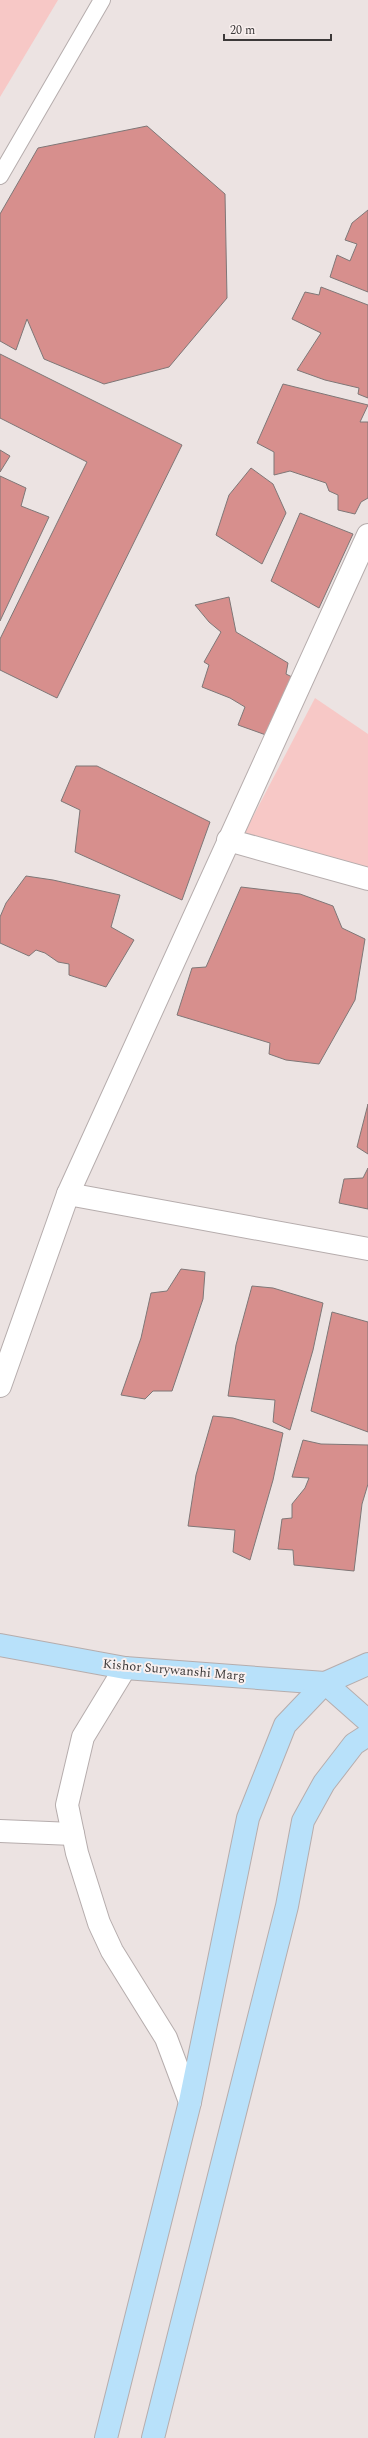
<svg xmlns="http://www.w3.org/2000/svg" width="368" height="2438" viewBox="0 0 368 2438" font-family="Spectral,serif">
<rect width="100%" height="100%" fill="#ece3e2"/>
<!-- green -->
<g fill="#f7c8c6">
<polygon points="0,0 58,0 0,97"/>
<polygon points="315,698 368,734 368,872 244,834"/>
</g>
<!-- building -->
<g fill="#d78f8d" stroke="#7f7777">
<polygon points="147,126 225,194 227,298 169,367 104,384 44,359 27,319 16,350 0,341 0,214 38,148"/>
<polygon points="368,210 368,292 330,277 337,255 350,261 357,244 345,240 352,223"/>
<polygon points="321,287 368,305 368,398 358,394 359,388 325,380 297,370 321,333 292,319 305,292 319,295"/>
<polygon points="0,354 182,445 57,698 0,670 0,639 87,462 0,418"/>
<polygon points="283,384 368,405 360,422 368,422 368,498 361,502 355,514 338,510 338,495 329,491 326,483 290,471 274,475 274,452 257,443"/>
<polygon points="0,450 10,456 0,472"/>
<polygon points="251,468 273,484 286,513 262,564 216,535 229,495"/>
<polygon points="0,476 26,488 21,506 49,517 0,621"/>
<polygon points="300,513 353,534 319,608 271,581"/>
<polygon points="229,597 236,632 288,663 286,674 298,680 266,735 238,725 245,707 230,698 202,687 209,665 204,662 221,632 209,622 195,605"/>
<polygon points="76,766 97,766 210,822 182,900 75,852 80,810 61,801"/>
<polygon points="26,876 53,880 120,895 111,927 134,940 106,987 69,975 69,964 58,962 45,953 36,950 29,956 0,943 0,917 6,903"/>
<polygon points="241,887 300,894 333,906 342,928 365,939 355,1000 319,1064 286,1060 269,1054 270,1043 177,1015 192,968 206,967"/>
<polygon points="368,1104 368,1154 357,1147"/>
<polygon points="368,1168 368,1209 339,1203 344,1179 363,1178"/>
<polygon points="181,1269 205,1272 203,1299 172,1391 153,1391 145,1399 121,1395 141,1338 151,1293 167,1291"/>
<polygon points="252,1286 273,1288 323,1303 313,1350 290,1430 273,1422 275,1400 228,1396 236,1345"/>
<polygon points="332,1312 368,1322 368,1432 311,1411"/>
<polygon points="213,1416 233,1418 283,1433 273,1480 250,1560 233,1552 235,1530 188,1526 196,1475"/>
<polygon points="303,1440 321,1444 368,1445 368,1484 362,1504 354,1571 294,1565 293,1550 278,1549 282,1519 292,1518 292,1504 305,1488 309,1478 292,1477"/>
</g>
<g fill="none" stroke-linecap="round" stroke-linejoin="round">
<!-- lane casing -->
<g stroke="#b6adad" stroke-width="18">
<polyline id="lane" points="0,176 102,0"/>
</g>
<!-- street casing -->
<g stroke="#b6adad" stroke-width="24">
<g id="street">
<polyline points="228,840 368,879"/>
<polyline points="68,1194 368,1249"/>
<polyline points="0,1386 68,1194 368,535"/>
<polyline points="125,1668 83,1737 67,1805 77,1853 99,1923 112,1951 166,2038 190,2102"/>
<polyline points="0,1831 73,1834"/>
</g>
</g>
<!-- secondary casing -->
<g stroke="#b6adad" stroke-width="24">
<g id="secondary">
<polyline points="0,1645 125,1668 325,1683 368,1721"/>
<polyline points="106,2438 190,2102 248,1818 285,1725 325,1683 368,1664"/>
<polyline points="153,2438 287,1906 303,1821 324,1783 354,1744 368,1735"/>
</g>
</g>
<!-- lane -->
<use href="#lane" stroke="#fff" stroke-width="16"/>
<!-- street -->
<use href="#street" stroke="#fff" stroke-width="22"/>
<!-- secondary -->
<use href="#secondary" stroke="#b8e1fa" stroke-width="22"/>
</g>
<g text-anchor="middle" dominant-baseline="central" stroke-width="4" stroke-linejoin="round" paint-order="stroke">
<!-- street labels -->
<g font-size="13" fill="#3c3939" stroke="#f9f0ef">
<text transform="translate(174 1670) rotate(5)">Kishor Surywanshi Marg</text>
</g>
</g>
<!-- scale -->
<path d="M224 34v6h107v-6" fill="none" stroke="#3c3939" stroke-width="2"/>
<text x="230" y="34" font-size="12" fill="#3c3939" stroke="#f9f0ef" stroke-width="3" paint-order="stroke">20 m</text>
</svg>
